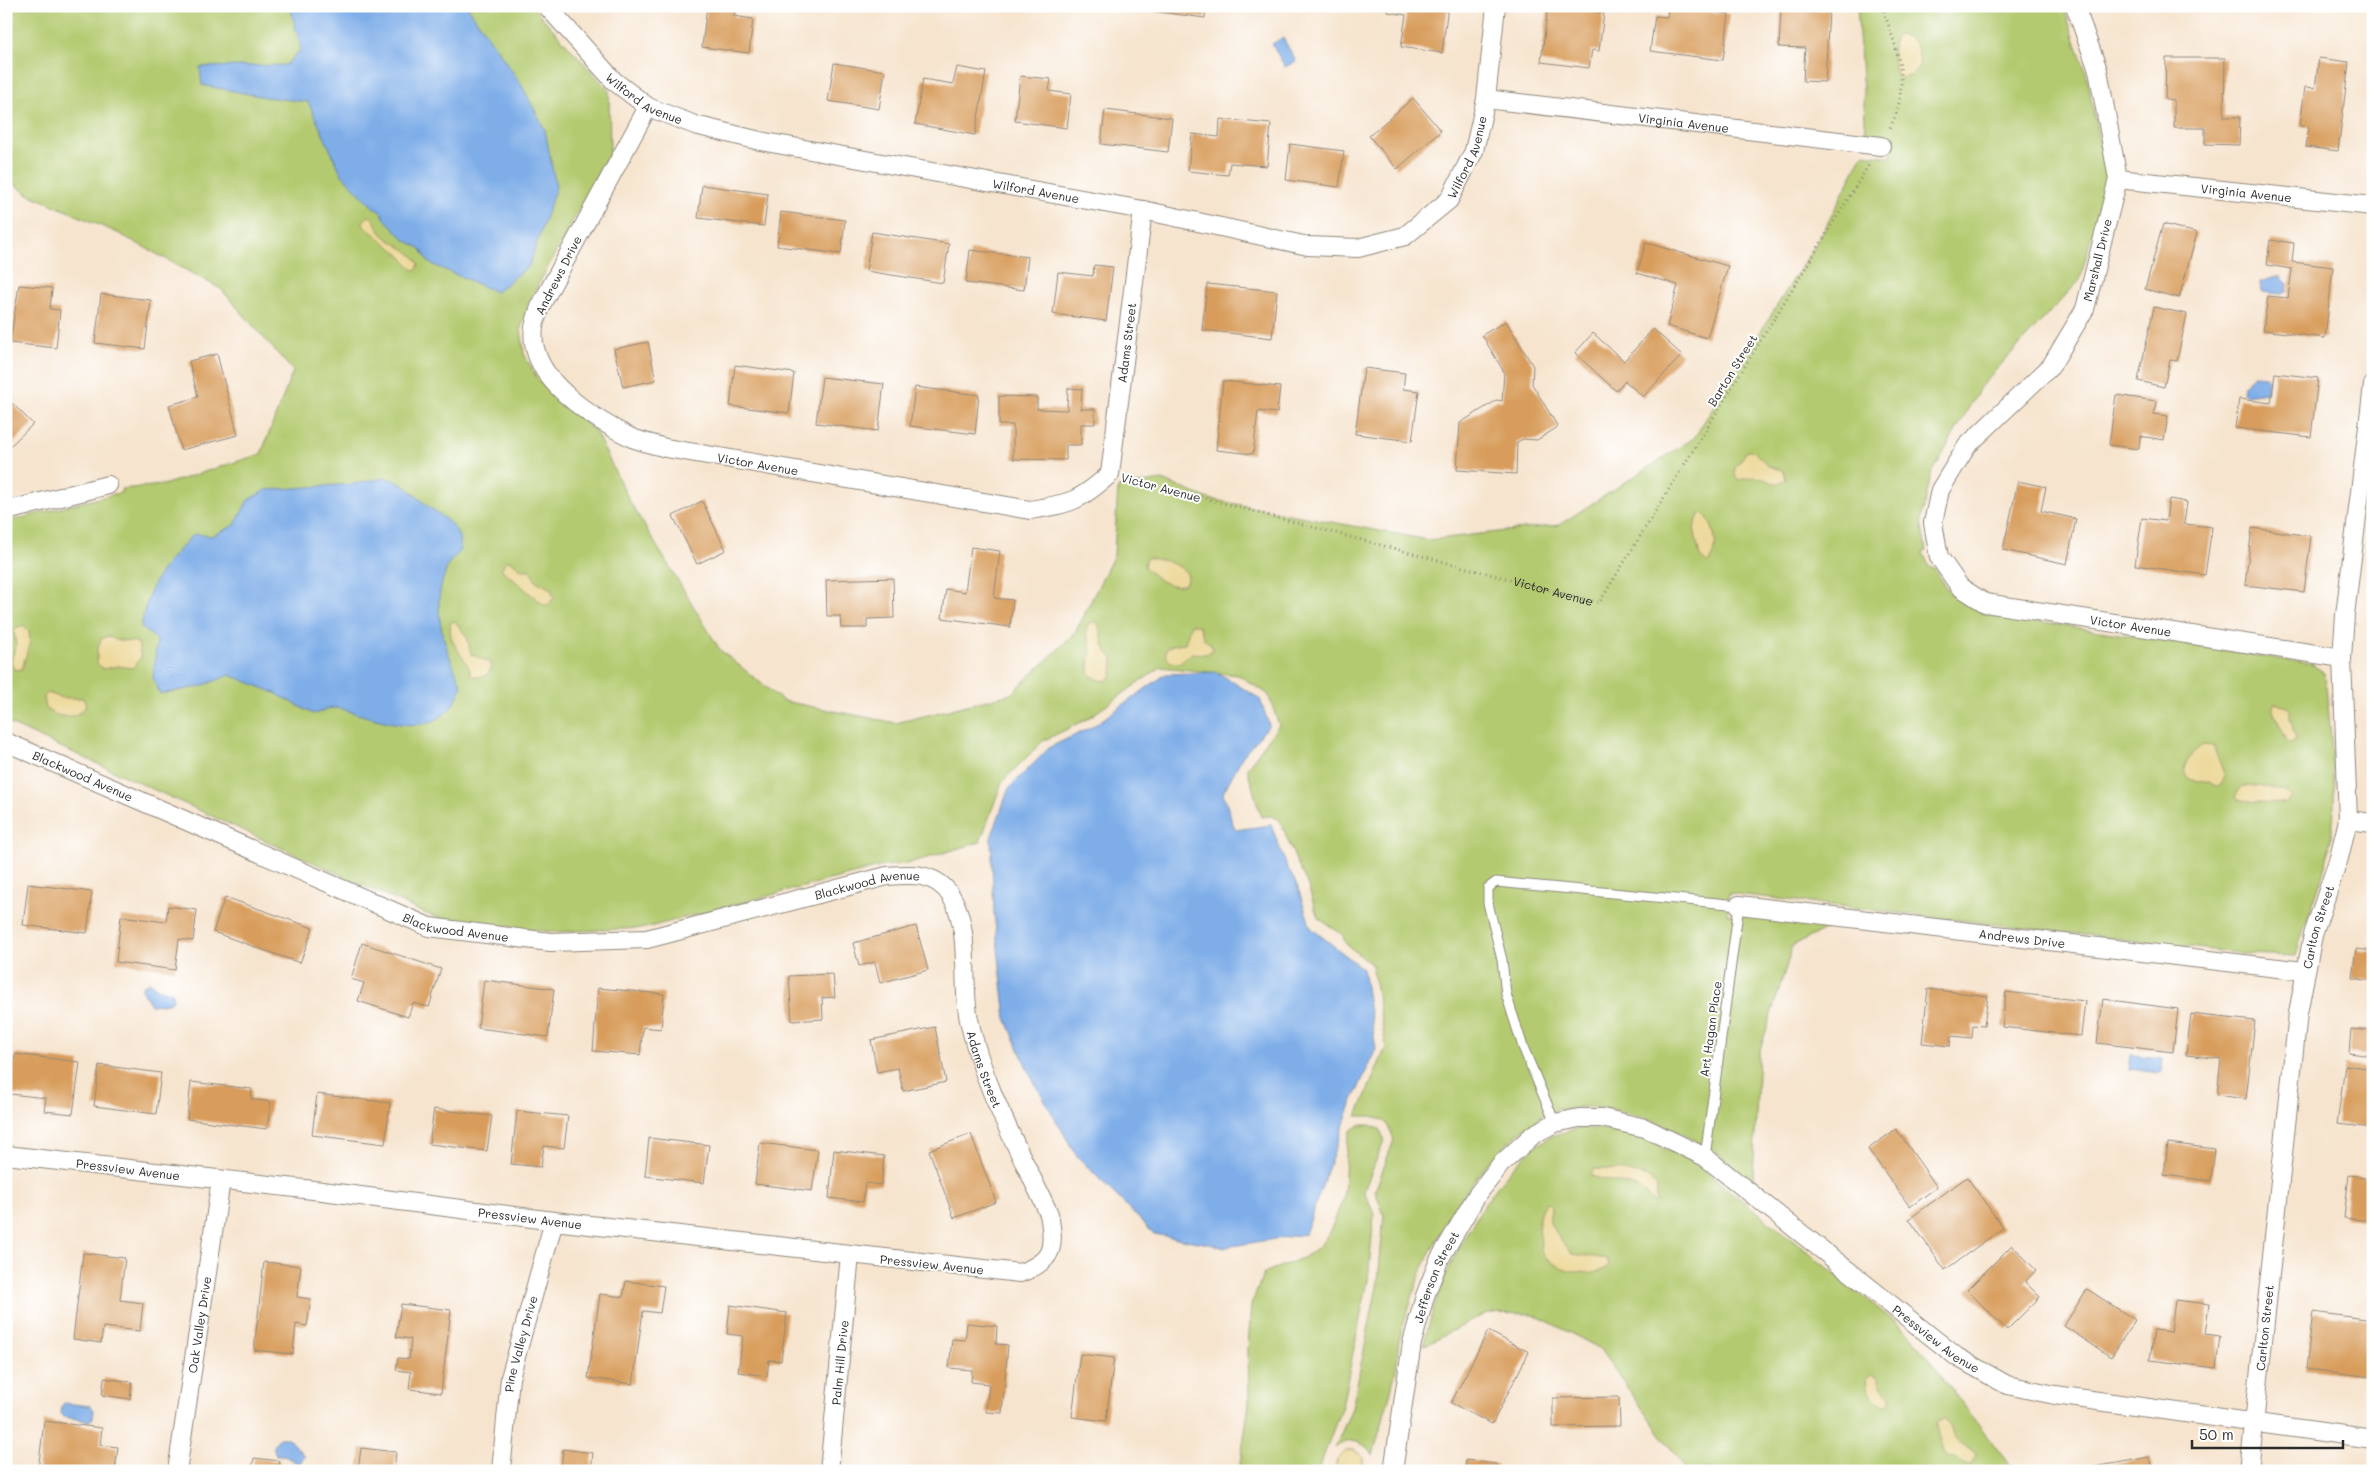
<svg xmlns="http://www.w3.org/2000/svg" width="2379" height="1477" viewBox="0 0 2379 1477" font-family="Mali,sans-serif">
<rect width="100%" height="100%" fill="#fff"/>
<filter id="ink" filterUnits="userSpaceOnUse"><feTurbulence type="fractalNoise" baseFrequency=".02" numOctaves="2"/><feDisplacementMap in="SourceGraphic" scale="10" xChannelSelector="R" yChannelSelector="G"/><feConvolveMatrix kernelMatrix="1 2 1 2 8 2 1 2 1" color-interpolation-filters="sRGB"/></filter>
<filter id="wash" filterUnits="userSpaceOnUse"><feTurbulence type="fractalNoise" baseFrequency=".0096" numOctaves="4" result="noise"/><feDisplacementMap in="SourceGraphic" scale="20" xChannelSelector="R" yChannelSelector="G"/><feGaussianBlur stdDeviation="1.12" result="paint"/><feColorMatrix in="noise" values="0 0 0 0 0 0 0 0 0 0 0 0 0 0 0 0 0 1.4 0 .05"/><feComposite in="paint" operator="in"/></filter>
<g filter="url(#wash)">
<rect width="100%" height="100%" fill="#f6e4ce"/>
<!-- green -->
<g fill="#b4ca6f" stroke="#707a4d">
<path d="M6,6h526l77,85 1,61 -81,150 -8,26 3,26 13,24 24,26 34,27 35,71 90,148 63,51 113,22 115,-29 64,-61 39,-78 4,-68 44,-7 47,19 219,41 131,-15 135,-87 128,-204 41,-80 28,3 3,-20 -28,-4 -9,-127h206l23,66 20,106 -26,102 -99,106 -50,89 -10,46 5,30 -3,2 7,15h4l16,25 34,20 327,51 14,9c4,55 15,117 5,171 -6,38 -25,74 -34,112l-49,-2 -518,-61 -2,21 106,12 -40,19 -34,108 -6,124 47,42 -88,-70 -62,-30 -45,-11 -26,-1 -19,4 -1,-2 -18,7v2c-54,29 -109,118 -128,176 -4,15 -14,41 -15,54 0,8 -1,18 -3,26 -6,27 -15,54 -22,81 -9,-15 -25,-18 -38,-7l17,-40 26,-126 6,-67 -9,-24 19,-51 -8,-18 -14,-6h-15l29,-69 -14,-82 -26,-21 -4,-10 -24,-16 -11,-35 -10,-20 -17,-43 -8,-4 -11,1 -14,-49 32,-43 -11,-31 -30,-19 -77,-8 -74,52 -44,22 -41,41 -22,60 -74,22 -23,2 -238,62 -92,4 -115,-14 -14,-5 -418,-191v-200l116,-30 -1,-3 42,-4 98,-31 32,-83 -72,-82 -101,-55 -94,-41 -20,-15z"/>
<path d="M1359,1125h11l10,4 4,11 -20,51 10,23 -6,66 -26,126 -24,65h-79l10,-67 -1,-56 3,-43 13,-32c38,-16 58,-15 73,-59 2,-7 7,-14 7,-22 2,-20 0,-41 6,-61z"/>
<path d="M1581,1128l20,1 40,8 57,28 211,168 105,138h-327l-88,-123 -65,-34 -47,-1 -64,33c5,-16 8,-32 14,-48 17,-49 61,-127 105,-156 11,-8 25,-11 39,-14z"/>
</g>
<!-- sand -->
<g fill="#eeda9e" stroke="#8c8264">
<path d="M1898,35c18,-1 23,19 21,33l-9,8 -11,2c-6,-9 -10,-35 -1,-43z"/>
<path d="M369,216c7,3 8,13 13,18 11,11 31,16 37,30l-2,5 -4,1 -14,-16 -35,-28 -1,-5z"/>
<path d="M1747,451h6l16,15 15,5 2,9c-11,7 -16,0 -27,-2 -7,-2 -14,1 -21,2l-3,-4v-8z"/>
<path d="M1703,513c11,9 19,41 4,50l-7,-6 -6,-29 5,-13z"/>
<path d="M1146,558c11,-1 39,7 42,18l-3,8c-16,6 -31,-7 -41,-18z"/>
<polygon points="506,561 511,561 522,570 530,570 536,581 551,589 554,598 548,605 544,605 501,569"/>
<path d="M455,621l12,16 4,17 19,9 2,5 -6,8 -9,1 -6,-2c-4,-20 -25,-30 -20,-53z"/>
<path d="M1092,622h4c10,12 1,22 17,36l-1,17 -4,5 -6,1 -12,-6c-4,-11 3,-21 0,-30 -2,-8 -5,-10 -3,-20z"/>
<path d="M1191,624l8,2 6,14 6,4 2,6 -7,4 -14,-1 -13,10 -9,-1c-12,-15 3,-18 15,-19z"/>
<polygon points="22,625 29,631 30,642 22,669 14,670 11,661 16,645 14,630"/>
<path d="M108,636c10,7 19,3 30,7l3,14 -8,11 -15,-2 -15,3 -6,-6v-13l4,-11z"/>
<path d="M48,693l14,5h21l3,7c-9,15 -26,14 -40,4l-2,-12z"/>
<polygon points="2276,703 2290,708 2290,718 2296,739 2291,743 2287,741 2273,710 2273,705"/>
<path d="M2203,745l10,1 12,30 -5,10c-7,1 -8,-4 -14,-5 -6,-1 -10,1 -16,-2 -15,-10 4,-29 13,-34z"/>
<path d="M2242,786c13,0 40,0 50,11l-7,7 -46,-4 -4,-3z"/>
<polygon points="1594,1169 1620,1170 1648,1177 1657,1187 1656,1198 1658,1202 1653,1202 1641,1189 1633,1186 1590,1176"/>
<path d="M1548,1203l3,3c0,5 -2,11 -1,16 1,6 17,27 22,32l35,5 2,5 -3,5c-23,8 -49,2 -65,-17 1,-16 -6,-30 1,-45z"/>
<path d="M1871,1374l6,2 5,11 8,9 -1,8c-13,2 -25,-16 -21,-28z"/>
<path d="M1941,1420h4c5,6 6,14 11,19 6,7 15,8 20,16l-5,10h-6l-8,-8 -8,1 -5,-3 -8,-28 1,-5z"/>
<polygon points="1347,1450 1354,1450 1363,1457 1363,1471 1334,1471 1337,1460"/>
</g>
<!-- water -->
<g fill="#7eade8" stroke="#546c8a">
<polygon points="290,6 467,6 521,84 545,130 556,187 529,266 496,292 429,263 421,249 405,240 385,219 382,213 374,208 342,175 308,102 265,97 202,85 200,67 286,65 301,49"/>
<polygon points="1283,38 1296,61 1285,67 1272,44"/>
<polygon points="2280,276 2288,284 2287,292 2282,294 2261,292 2260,282"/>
<polygon points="2254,375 2266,376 2268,380 2267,392 2244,395 2242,393 2243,385"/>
<path d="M384,478c17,2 25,12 38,23 14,13 39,23 38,45 0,10 -8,11 -12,19 -2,4 -3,10 -5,14 -12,36 5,75 19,107 -18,51 -58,41 -101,29 -8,-2 -18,-7 -26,-7 -9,0 -14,5 -22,6l-38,-21 -45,-18 -31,12 -39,7 -7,-16 4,-38 -16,-13c8,-46 21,-60 53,-93l18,2 23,-11 13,-25 18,-10 86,-6z"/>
<polygon points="1217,672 1260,699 1269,725 1242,757 1223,793 1235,830 1271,825 1287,867 1297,885 1311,928 1363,969 1376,1049 1350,1107 1305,1234 1226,1247 1154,1234 1076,1155 1029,1073 1006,1018 994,913 991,838 1009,788 1050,747 1092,727 1166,674"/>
<polygon points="149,982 162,991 172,992 173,1000 168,1003 151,1005 142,990 142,986"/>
<polygon points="2131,1055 2162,1058 2161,1073 2129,1069"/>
<polygon points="64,1403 91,1406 94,1410 93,1418 89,1421 64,1417 61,1413 62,1405"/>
<polygon points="279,1438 288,1438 305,1456 299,1464 283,1455 276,1455 273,1446"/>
</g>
<g id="blocks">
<!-- building -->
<g fill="#d89d5c">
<polygon points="707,6 735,6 734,16 753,19 749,53 702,47"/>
<polygon points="1144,6 1206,6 1205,18 1144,10"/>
<polygon points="1388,6 1448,6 1442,53 1401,47 1406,15 1388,12"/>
<polygon points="1548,6 1604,13 1599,51 1592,50 1589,68 1541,62"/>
<polygon points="1668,7 1729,14 1723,60 1650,51 1655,16 1667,17"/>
<polygon points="1781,8 1829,10 1825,82 1803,81 1805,48 1779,47"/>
<polygon points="2166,58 2225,58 2224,117 2240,117 2239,145 2205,144 2205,128 2174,128 2174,100 2165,99"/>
<polygon points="2319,58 2349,62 2338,151 2306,147 2309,127 2300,126 2305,87 2315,88"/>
<polygon points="834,63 885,71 879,109 828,101"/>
<polygon points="957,67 986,72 975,135 915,124 923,79 953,84"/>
<polygon points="1020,76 1051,79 1049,91 1071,94 1067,128 1015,121"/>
<polygon points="1413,98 1441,131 1397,169 1369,136"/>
<polygon points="1105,110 1172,118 1168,152 1101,144"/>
<polygon points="1220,119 1271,124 1267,166 1230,163 1228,175 1188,171 1192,134 1219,137"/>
<polygon points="1290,144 1344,151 1339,187 1286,180"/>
<polygon points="702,185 768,194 764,226 698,218"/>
<polygon points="781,212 845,220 841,254 777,246"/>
<polygon points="2163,224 2197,233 2179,298 2145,289"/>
<polygon points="872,232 949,244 943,283 866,271"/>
<polygon points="2270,240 2294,243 2292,262 2333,267 2325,338 2263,330 2268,296 2288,298 2292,269 2267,265"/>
<polygon points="1646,243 1728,266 1707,338 1667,326 1678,285 1637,273"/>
<polygon points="970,250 1028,257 1024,290 966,283"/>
<polygon points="1094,265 1113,267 1106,321 1053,314 1058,272 1093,276"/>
<polygon points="1207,284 1277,291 1272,338 1202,330"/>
<polygon points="19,285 52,288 50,309 60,310 56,348 10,343"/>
<polygon points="101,294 151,300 145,349 95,343"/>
<polygon points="2154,307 2187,314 2177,361 2170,360 2164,387 2138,381"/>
<polygon points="1506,321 1533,366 1532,384 1558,427 1537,440 1523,439 1517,442 1516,474 1457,470 1460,423 1497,400 1502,401 1504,372 1482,335"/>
<polygon points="1653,329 1682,355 1643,397 1625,381 1616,391 1575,353 1593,333 1624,361"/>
<polygon points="648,342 656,380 623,387 614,349"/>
<polygon points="217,354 238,435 181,450 169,405 198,397 189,361"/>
<polygon points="735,365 794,373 789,413 730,406"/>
<polygon points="1364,368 1405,373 1403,389 1419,391 1412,441 1355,434"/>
<polygon points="2275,373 2318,378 2311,437 2235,428 2239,399 2271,403"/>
<polygon points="822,377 884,384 878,431 816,423"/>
<polygon points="1223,381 1280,387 1277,413 1258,411 1253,454 1216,450"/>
<polygon points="915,387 979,395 975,434 910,426"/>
<polygon points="1068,388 1082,389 1081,409 1095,409 1095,424 1081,424 1081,445 1066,445 1066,460 1013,459 1013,425 999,425 999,396 1037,397 1037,409 1067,410"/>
<polygon points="2116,395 2156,401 2154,414 2168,416 2164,440 2140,436 2139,449 2109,445"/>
<polygon points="12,403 33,424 6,450 6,409"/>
<polygon points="2018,481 2046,487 2041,511 2076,519 2067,564 2003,550"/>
<polygon points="2169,499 2187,502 2184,524 2212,527 2205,575 2135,565 2142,518 2166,521"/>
<polygon points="702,501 726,550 697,564 673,516"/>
<polygon points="2252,528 2311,536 2304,592 2245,585"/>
<polygon points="971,547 1000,551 994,598 1013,600 1010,627 942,618 946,589 965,592"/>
<polygon points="893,578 894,618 867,619 867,628 841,628 840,616 827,616 826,580"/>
<polygon points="28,884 92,892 87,933 23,925"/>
<polygon points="225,897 313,928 300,963 213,932"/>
<polygon points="168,906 197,910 193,941 179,939 175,970 116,962 121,916 166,922"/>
<polygon points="916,926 928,970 880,983 875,962 859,966 853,943"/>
<polygon points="362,943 441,969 429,1007 413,1003 408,1017 358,1001 364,983 351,979"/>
<polygon points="2356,949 2373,951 2373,981 2352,978"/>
<polygon points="833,974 835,997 822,998 823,1019 792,1021 789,976"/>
<polygon points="484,980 554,989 548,1037 478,1028"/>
<polygon points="598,988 664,994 661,1029 643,1027 640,1055 593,1051"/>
<polygon points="1928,989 1988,996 1984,1026 1973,1025 1972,1038 1951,1036 1950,1046 1922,1043"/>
<polygon points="2006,992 2085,1001 2081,1036 2002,1027"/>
<polygon points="2103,999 2178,1009 2173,1052 2097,1043"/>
<polygon points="2191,1014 2255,1021 2246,1099 2217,1095 2221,1059 2186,1055"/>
<polygon points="935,1027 946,1082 903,1091 898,1068 877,1072 871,1040"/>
<polygon points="2351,1029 2373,1031 2373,1056 2349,1053"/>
<polygon points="15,1054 80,1062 73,1114 44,1111 46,1098 10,1094"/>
<polygon points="99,1065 161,1073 156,1114 94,1106"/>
<polygon points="2345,1065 2373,1069 2373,1128 2337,1124"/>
<polygon points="191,1082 252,1089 251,1099 271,1102 267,1129 187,1119"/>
<polygon points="317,1094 390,1103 385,1144 312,1135"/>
<polygon points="434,1109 492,1116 487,1151 429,1144"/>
<polygon points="517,1111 568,1116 564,1148 544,1146 541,1167 511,1164"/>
<polygon points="1896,1129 1937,1187 1910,1207 1868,1149"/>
<polygon points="971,1134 996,1202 954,1218 929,1150"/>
<polygon points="649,1138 709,1145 704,1183 645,1176"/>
<polygon points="760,1143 818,1150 812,1191 755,1184"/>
<polygon points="2168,1143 2215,1149 2211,1181 2164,1175"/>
<polygon points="834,1150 884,1156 881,1185 865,1183 863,1202 829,1198"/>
<polygon points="2349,1175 2373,1178 2373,1221 2344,1218"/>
<polygon points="1967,1177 2003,1228 1945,1270 1909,1219"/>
<polygon points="2012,1245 2036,1270 2025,1282 2040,1297 2007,1330 1967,1290"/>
<polygon points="83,1253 125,1258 120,1300 143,1303 140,1331 103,1327 101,1343 73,1339"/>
<polygon points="264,1262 301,1266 297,1297 311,1299 307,1326 296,1324 293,1354 254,1350"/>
<polygon points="626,1281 664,1286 660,1313 643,1311 633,1384 588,1378 600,1294 623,1297"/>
<polygon points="2087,1289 2135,1320 2111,1357 2064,1326"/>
<polygon points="2175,1300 2209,1304 2205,1334 2220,1336 2216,1368 2150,1360 2154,1330 2171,1332"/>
<polygon points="401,1304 451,1310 441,1393 409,1389 411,1372 396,1370 398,1358 409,1359 411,1339 396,1337"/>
<polygon points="730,1305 787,1313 781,1361 769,1360 767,1376 738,1372 743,1336 727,1334"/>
<polygon points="2313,1312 2373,1320 2373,1377 2306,1369"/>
<polygon points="967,1323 997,1326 996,1344 1008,1345 1002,1413 986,1412 989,1384 971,1382 972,1370 949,1368 952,1339 965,1340"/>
<polygon points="1488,1331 1529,1352 1492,1424 1451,1403"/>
<polygon points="1080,1354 1114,1358 1106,1421 1072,1417"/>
<polygon points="104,1378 132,1382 130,1399 102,1395"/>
<polygon points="1619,1397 1620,1426 1553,1427 1553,1398"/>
<polygon points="44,1421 102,1428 100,1445 118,1447 115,1471 38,1471"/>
<polygon points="361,1448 396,1452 394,1471 358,1471"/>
<polygon points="563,1449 593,1453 591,1471 561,1471"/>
<polygon points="2150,1457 2153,1471 2090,1471 2089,1468"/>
<polygon points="254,1458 280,1461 278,1471 252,1471"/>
<polygon points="1466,1460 1496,1464 1496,1471 1465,1471"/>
</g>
</g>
</g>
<g filter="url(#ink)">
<use href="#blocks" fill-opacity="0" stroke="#90887c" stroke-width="1"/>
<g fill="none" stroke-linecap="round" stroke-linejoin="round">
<!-- lane casing -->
<g stroke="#90887c" stroke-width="11">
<polyline id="lane" points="1555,1123 1523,1047 1506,994 1502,960 1488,903 1488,888 1496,882 1739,905 1705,1157"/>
</g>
<!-- street casing -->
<g stroke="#90887c" stroke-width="20">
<g id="street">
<path id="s2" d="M547,6l67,75 34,26 47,18 65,16 383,69 165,36 50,2 47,-12 44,-36 25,-49 12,-52 10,-93"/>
<path id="s3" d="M2075,6l23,64 20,109 -33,130 -34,57 -84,80 -27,44 -7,33 6,34 21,30 25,16 357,55"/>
<path id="s4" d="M1486,99l395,47"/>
<path id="s5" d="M648,107l-108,200c-5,14 -9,26 -5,41 8,39 64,74 97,90 11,4 23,7 34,10l364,62c42,-7 48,-8 80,-36l33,-264"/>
<path id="s6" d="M2118,179l255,27"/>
<polyline points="6,511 108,485"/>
<path id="s7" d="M6,742l423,185 121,15 97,-3 240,-63c24,-2 49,-4 64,20 21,33 10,87 18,124 14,67 51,131 80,194 6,33 5,47 -29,59l-466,-52 -232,-30 -316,-36"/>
<polyline points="2348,820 2373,823"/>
<path id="s8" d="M1739,905l565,66"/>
<path id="s9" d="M177,1471l44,-291"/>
<path id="s10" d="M501,1471l9,-93 44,-157"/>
<path id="s11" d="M829,1471l21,-216"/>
<path id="s12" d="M1393,1471l19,-128 13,-47 14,-36 38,-65 24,-31 33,-30 21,-11 24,-5h23l43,10 60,29 252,200 50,28 48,10 318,44"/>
<path id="s13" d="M2249,1471l49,-458 15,-78 26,-77 9,-38 -6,-162 3,-43 28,-230"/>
</g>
</g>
<!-- path -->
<g stroke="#90887c" stroke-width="3" stroke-dasharray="1 4" stroke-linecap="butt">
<path d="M1882,6c16,47 30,77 7,124"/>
<path id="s1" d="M1128,478l471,125 271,-440"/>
</g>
<!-- lane -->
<use href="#lane" stroke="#fff" stroke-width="9"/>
<!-- street -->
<use href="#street" stroke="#fff" stroke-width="18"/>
</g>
</g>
<g text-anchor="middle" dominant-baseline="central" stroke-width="4" stroke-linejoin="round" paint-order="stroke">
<!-- street labels -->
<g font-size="12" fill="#2b2b2b" stroke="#fff">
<text stroke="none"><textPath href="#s2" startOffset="136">Wilford Avenue</textPath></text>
<text stroke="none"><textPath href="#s4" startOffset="199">Virginia Avenue</textPath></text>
<text stroke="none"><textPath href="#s2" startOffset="1021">Wilford Avenue</textPath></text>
<text stroke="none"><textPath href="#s2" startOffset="541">Wilford Avenue</textPath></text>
<text stroke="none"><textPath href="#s6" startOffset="129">Virginia Avenue</textPath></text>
<text transform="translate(2097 260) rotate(-76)">Marshall Drive</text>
<text transform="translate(558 275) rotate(-63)">Andrews Drive</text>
<text stroke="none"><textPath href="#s5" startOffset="1032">Adams Street</textPath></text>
<text transform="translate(1732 370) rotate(-58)">Barton Street</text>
<text stroke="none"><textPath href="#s5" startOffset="534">Victor Avenue</textPath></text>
<text transform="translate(1161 487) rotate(15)">Victor Avenue</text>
<text stroke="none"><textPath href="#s1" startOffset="440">Victor Avenue</textPath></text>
<text stroke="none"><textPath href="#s3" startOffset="829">Victor Avenue</textPath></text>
<text stroke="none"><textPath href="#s7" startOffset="84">Blackwood Avenue</textPath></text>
<text stroke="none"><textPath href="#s7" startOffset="908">Blackwood Avenue</textPath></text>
<text stroke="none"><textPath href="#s7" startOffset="488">Blackwood Avenue</textPath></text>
<text stroke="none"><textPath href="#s13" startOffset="549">Carlton Street</textPath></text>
<text stroke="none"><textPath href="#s8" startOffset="285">Andrews Drive</textPath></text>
<text transform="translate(1710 1029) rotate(-82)">Art Hagan Place</text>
<text stroke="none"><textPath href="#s7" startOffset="1178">Adams Street</textPath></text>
<text transform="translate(128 1169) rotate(7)">Pressview Avenue</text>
<text transform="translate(530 1218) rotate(7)">Pressview Avenue</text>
<text transform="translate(932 1264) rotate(6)">Pressview Avenue</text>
<text stroke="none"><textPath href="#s12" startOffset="200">Jefferson Street</textPath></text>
<text stroke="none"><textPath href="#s9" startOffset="148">Oak Valley Drive</textPath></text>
<text stroke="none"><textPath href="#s13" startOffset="144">Carlton Street</textPath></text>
<text stroke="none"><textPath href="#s12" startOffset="852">Pressview Avenue</textPath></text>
<text stroke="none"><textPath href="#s10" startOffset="129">Pine Valley Drive</textPath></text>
<text stroke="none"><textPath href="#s11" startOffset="109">Palm Hill Drive</textPath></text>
</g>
</g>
<!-- margin -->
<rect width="2379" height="1477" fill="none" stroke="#fff" stroke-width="25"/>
<!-- scale -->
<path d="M2192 1440v8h151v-8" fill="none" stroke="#2b2b2b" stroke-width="2.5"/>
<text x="2199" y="1440" font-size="15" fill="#2b2b2b" stroke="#ffffff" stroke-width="4" paint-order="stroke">50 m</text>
</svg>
